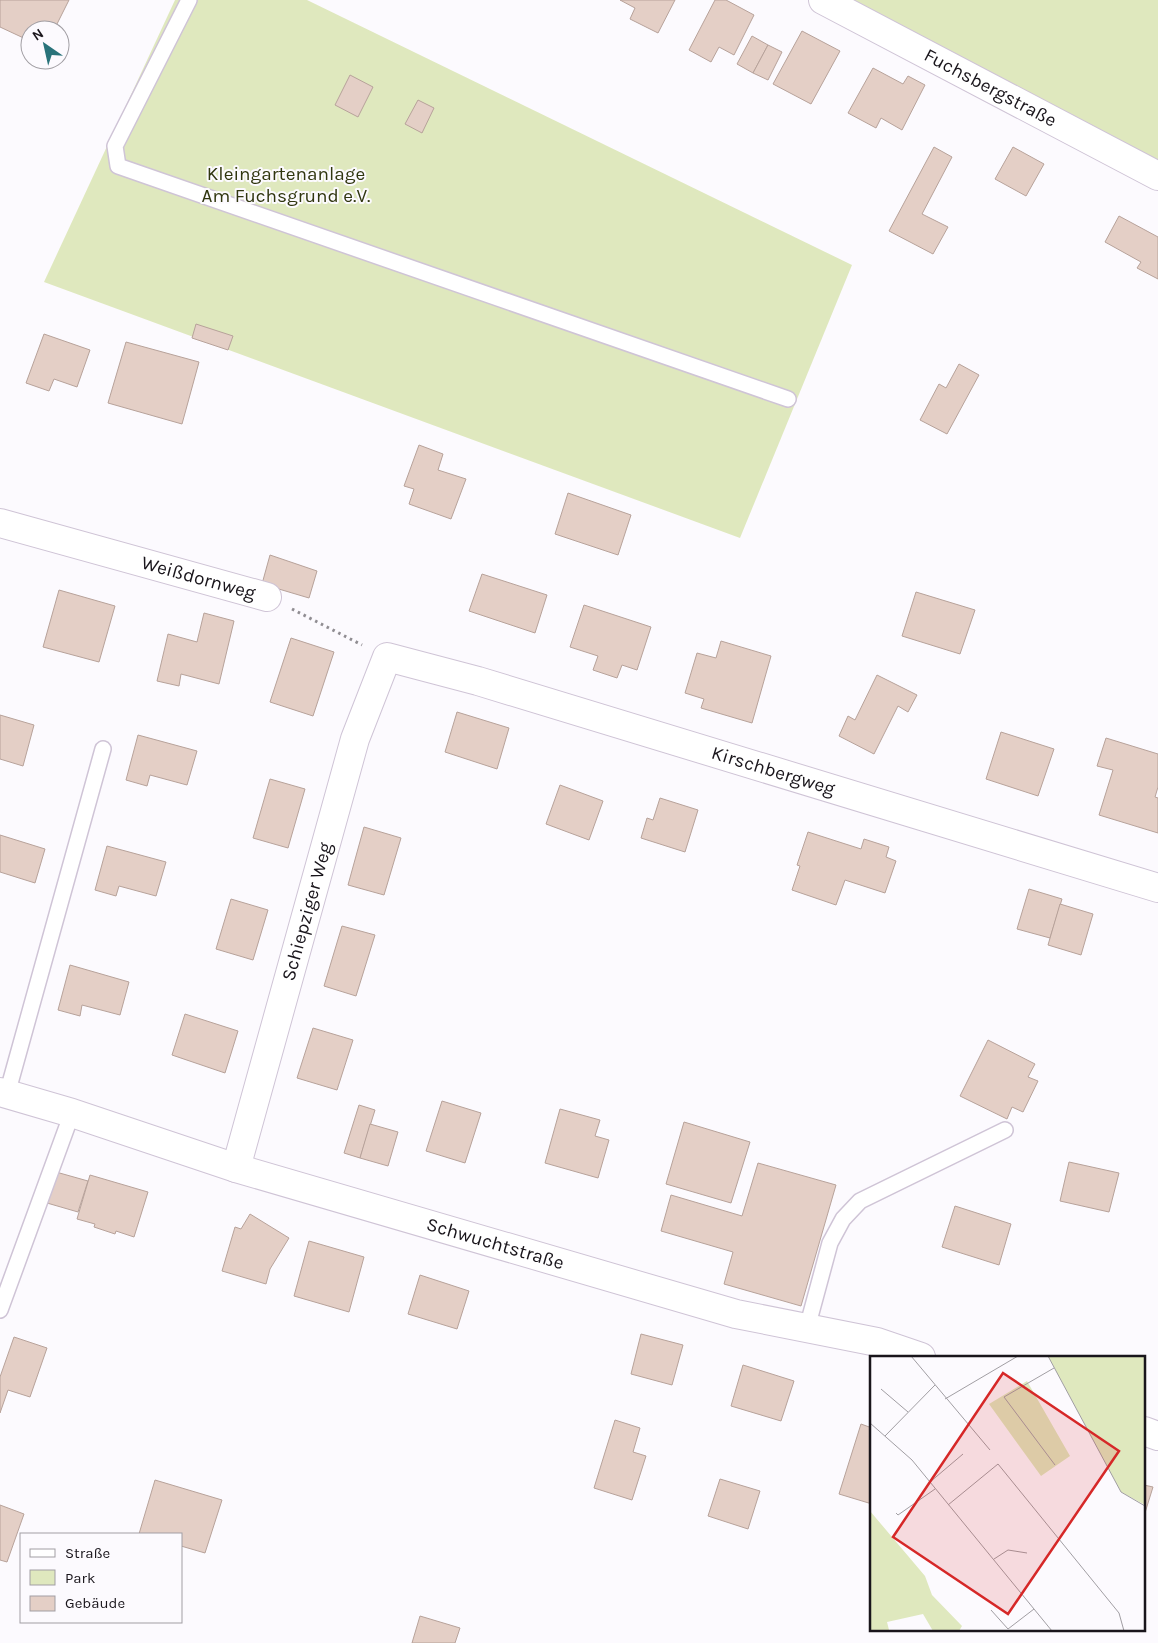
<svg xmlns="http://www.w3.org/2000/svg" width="1158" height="1643" viewBox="0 0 1158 1643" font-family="Karla,sans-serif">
<rect width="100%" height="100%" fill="#fcfafe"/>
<!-- green -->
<g fill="#dfe8be">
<polygon points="175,0 307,0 852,265 740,538 44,282"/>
<polygon points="823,0 1158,0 1158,176"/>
</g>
<!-- building -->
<g fill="#e4cfc6" stroke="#b7a29a">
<polygon points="0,0 69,0 54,30 30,30 30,41 0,27"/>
<polygon points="620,0 675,0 658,33 630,19 635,8"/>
<polygon points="715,0 726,0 754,15 734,55 719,47 711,62 689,50"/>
<polygon points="802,31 840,51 811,104 773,84"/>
<polygon points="752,36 768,45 753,73 737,64"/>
<polygon points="768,45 782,52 768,80 753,73"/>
<polygon points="873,68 903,84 908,76 925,85 902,130 881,118 876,128 848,113"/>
<polygon points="350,75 373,87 358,117 335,105"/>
<polygon points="418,100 434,108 422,133 405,124"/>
<polygon points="934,147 952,157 922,214 948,227 933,254 889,231"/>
<polygon points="1013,147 1044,164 1026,196 995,179"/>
<polygon points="1119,216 1158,237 1158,279 1137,268 1141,262 1105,242"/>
<polygon points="196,324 233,336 228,350 192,338"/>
<polygon points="44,334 90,350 77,387 54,379 49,391 26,383"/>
<polygon points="126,342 199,362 182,424 108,403"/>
<polygon points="959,364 979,375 947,434 920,420 939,384 946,388"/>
<polygon points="419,445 443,454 438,470 466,479 451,519 409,504 414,489 404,486"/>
<polygon points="568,493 631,515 618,555 555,534"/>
<polygon points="270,555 317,571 309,598 262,584"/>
<polygon points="482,574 547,595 535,633 469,611"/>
<polygon points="59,590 115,606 99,662 43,647"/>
<polygon points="916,592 975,610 960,654 902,636"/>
<polygon points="584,605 651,627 637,670 622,665 617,678 593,670 598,656 570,647"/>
<polygon points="204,613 234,621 219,684 181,674 179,686 157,681 168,634 197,642"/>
<polygon points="291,638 334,652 313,716 270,702"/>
<polygon points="721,641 771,656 752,723 701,708 704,699 685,693 697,653 716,658"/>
<polygon points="877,675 917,695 908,712 898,706 874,754 839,736 848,716 855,720"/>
<polygon points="457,712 509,728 497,769 445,752"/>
<polygon points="0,715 34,725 23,766 0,759"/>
<polygon points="1001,732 1054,749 1038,796 986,779"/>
<polygon points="138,735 197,751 187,785 150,775 147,786 126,780"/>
<polygon points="1106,738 1158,754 1158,787 1155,797 1158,798 1158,833 1099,815 1113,770 1097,766"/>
<polygon points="270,779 305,789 288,848 253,838"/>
<polygon points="560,785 603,801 589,840 546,824"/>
<polygon points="660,798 698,810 685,852 641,838 647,818 653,820"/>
<polygon points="364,827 401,838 384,895 348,885"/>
<polygon points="808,832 861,849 864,839 889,847 886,857 896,861 885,893 845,880 836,905 792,890 800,866 797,865"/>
<polygon points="0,835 45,849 35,883 0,872"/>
<polygon points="107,846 166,862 156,896 119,886 116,896 95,890"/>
<polygon points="1029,889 1062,899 1050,938 1017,929"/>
<polygon points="231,899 268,910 253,960 216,949"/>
<polygon points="1060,904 1093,914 1081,955 1048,945"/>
<polygon points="342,926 375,935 356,996 324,986"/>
<polygon points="70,965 129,982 120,1015 82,1005 80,1016 58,1010"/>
<polygon points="185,1014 238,1031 225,1073 172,1055"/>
<polygon points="313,1028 353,1040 337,1090 297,1078"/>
<polygon points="988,1040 1035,1064 1028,1077 1038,1081 1023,1112 1012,1107 1007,1119 960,1096"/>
<polygon points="442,1101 481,1113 465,1163 426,1151"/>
<polygon points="359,1105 375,1110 360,1158 344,1153"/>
<polygon points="560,1109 600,1120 595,1136 609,1140 598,1178 545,1163"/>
<polygon points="684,1122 750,1142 731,1203 666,1184"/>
<polygon points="370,1124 398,1132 388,1166 360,1158"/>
<polygon points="1069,1162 1119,1173 1109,1212 1060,1201"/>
<polygon points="758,1163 836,1185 801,1306 724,1284 733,1252 661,1231 671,1195 742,1216"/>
<polygon points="56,1172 88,1181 78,1212 47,1203"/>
<polygon points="90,1175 148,1192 134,1237 116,1231 115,1234 94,1227 95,1224 77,1219"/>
<polygon points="955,1206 1011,1224 999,1265 942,1247"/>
<polygon points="250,1214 289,1238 270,1269 266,1284 222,1271 235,1227 241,1229"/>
<polygon points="309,1241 364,1257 349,1312 294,1296"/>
<polygon points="420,1275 469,1291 457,1329 408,1314"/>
<polygon points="641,1334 683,1345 672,1385 631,1374"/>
<polygon points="14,1337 47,1348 30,1397 8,1390 0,1413 0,1377"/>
<polygon points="743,1365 794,1381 781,1421 731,1406"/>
<polygon points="615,1420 640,1428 633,1452 646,1456 632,1500 594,1488"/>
<polygon points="861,1424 872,1428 872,1504 839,1494"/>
<polygon points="720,1479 760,1491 748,1529 708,1516"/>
<polygon points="155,1480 222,1500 205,1553 181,1546 181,1534 139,1534"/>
<polygon points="1144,1485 1153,1487 1144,1516"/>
<polygon points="0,1505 24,1514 7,1562 0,1560"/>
<polygon points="420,1616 460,1628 455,1643 412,1643"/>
</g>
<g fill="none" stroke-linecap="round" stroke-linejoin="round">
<!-- service casing -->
<g stroke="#cfc4d6" stroke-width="18">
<g id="service">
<polyline points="189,0 115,146 118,166 788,399"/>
<polyline points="7,1094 103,749"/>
<polyline points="0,1310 72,1113"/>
<polyline points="807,1328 830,1243 843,1219 860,1201 1005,1130"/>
</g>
</g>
<!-- minor casing -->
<g stroke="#cfc4d6" stroke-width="30">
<g id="minor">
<path id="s1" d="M823,0l335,176"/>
<path id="s2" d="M0,523l267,74"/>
<path id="s3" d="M0,1092l72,21 164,55 500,146 141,28 44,15"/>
<path id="s4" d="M236,1168l119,-429 32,-82 91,24 680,207"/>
<polyline points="1144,1431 1158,1436"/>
</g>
</g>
<!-- path -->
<polyline stroke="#908d92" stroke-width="3" stroke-dasharray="2.5 4" stroke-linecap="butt" points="292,609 362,645"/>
<!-- service -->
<use href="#service" stroke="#fff" stroke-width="15"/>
<!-- minor -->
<use href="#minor" stroke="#fff" stroke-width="28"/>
</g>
<g text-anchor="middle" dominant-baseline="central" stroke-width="4" stroke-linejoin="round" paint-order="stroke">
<!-- street labels -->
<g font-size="19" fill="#19151b" stroke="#fcfafe">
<text stroke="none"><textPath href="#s1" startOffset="189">Fuchsbergstraße</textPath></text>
<text stroke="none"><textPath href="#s2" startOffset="206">Weißdornweg</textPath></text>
<text stroke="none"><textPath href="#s4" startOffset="936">Kirschbergweg</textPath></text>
<text stroke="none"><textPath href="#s4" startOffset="266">Schiepziger Weg</textPath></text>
<text stroke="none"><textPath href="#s3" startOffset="518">Schwuchtstraße</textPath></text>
</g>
<!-- park labels -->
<g font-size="19" fill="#30360f" stroke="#fcfafe">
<text x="286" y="174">Kleingartenanlage<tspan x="286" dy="22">Am Fuchsgrund e.V.</tspan></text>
</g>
</g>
<!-- overview -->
<g transform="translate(870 1356)">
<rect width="275" height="275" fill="#fcfafe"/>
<path d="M178,0h97v149l-24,-13zM157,25l43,75 -29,20 -52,-72zM0,155l55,65 7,19 30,31 -3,5h-26l-10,-17 -36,8 2,8 -19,1z" fill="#dfe8be"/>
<path fill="none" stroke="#a19ea3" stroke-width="1" d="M41,0l79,94M178,0l73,136 24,14M184,12l-50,29 51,68M11,33l27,23M75,43l73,-43M0,67l42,37 140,171M15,80l50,-51M60,126l33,-28M78,149l50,-41 121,149 5,18M26,157l2,2 37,-26M124,203l14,-9 19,3M121,254l17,19 26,-20"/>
<path fill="#d62828" fill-opacity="0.15" stroke="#d62828" stroke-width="2.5" d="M133,17l116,78 -111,163 -115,-77z"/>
<rect width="275" height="275" fill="none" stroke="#19151b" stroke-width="2.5"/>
</g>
<!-- legend -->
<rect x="20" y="1533" width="162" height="90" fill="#fcfafe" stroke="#a19ea3"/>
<rect x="30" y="1549" width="25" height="8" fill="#ffffff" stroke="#a19ea3"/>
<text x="65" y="1558" font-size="15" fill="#19151b">Straße</text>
<rect x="30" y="1570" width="25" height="15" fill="#dfe8be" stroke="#a19ea3"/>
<text x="65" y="1583" font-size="15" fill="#19151b">Park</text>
<rect x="30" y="1596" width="25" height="15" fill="#e4cfc6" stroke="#a19ea3"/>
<text x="65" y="1608" font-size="15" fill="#19151b">Gebäude</text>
<!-- north arrow -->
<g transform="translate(45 45) rotate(326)"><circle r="24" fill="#fcfafe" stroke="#a19ea3"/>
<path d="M0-4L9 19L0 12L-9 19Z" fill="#29737a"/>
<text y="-8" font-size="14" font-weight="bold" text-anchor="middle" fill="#19151b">N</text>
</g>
</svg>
